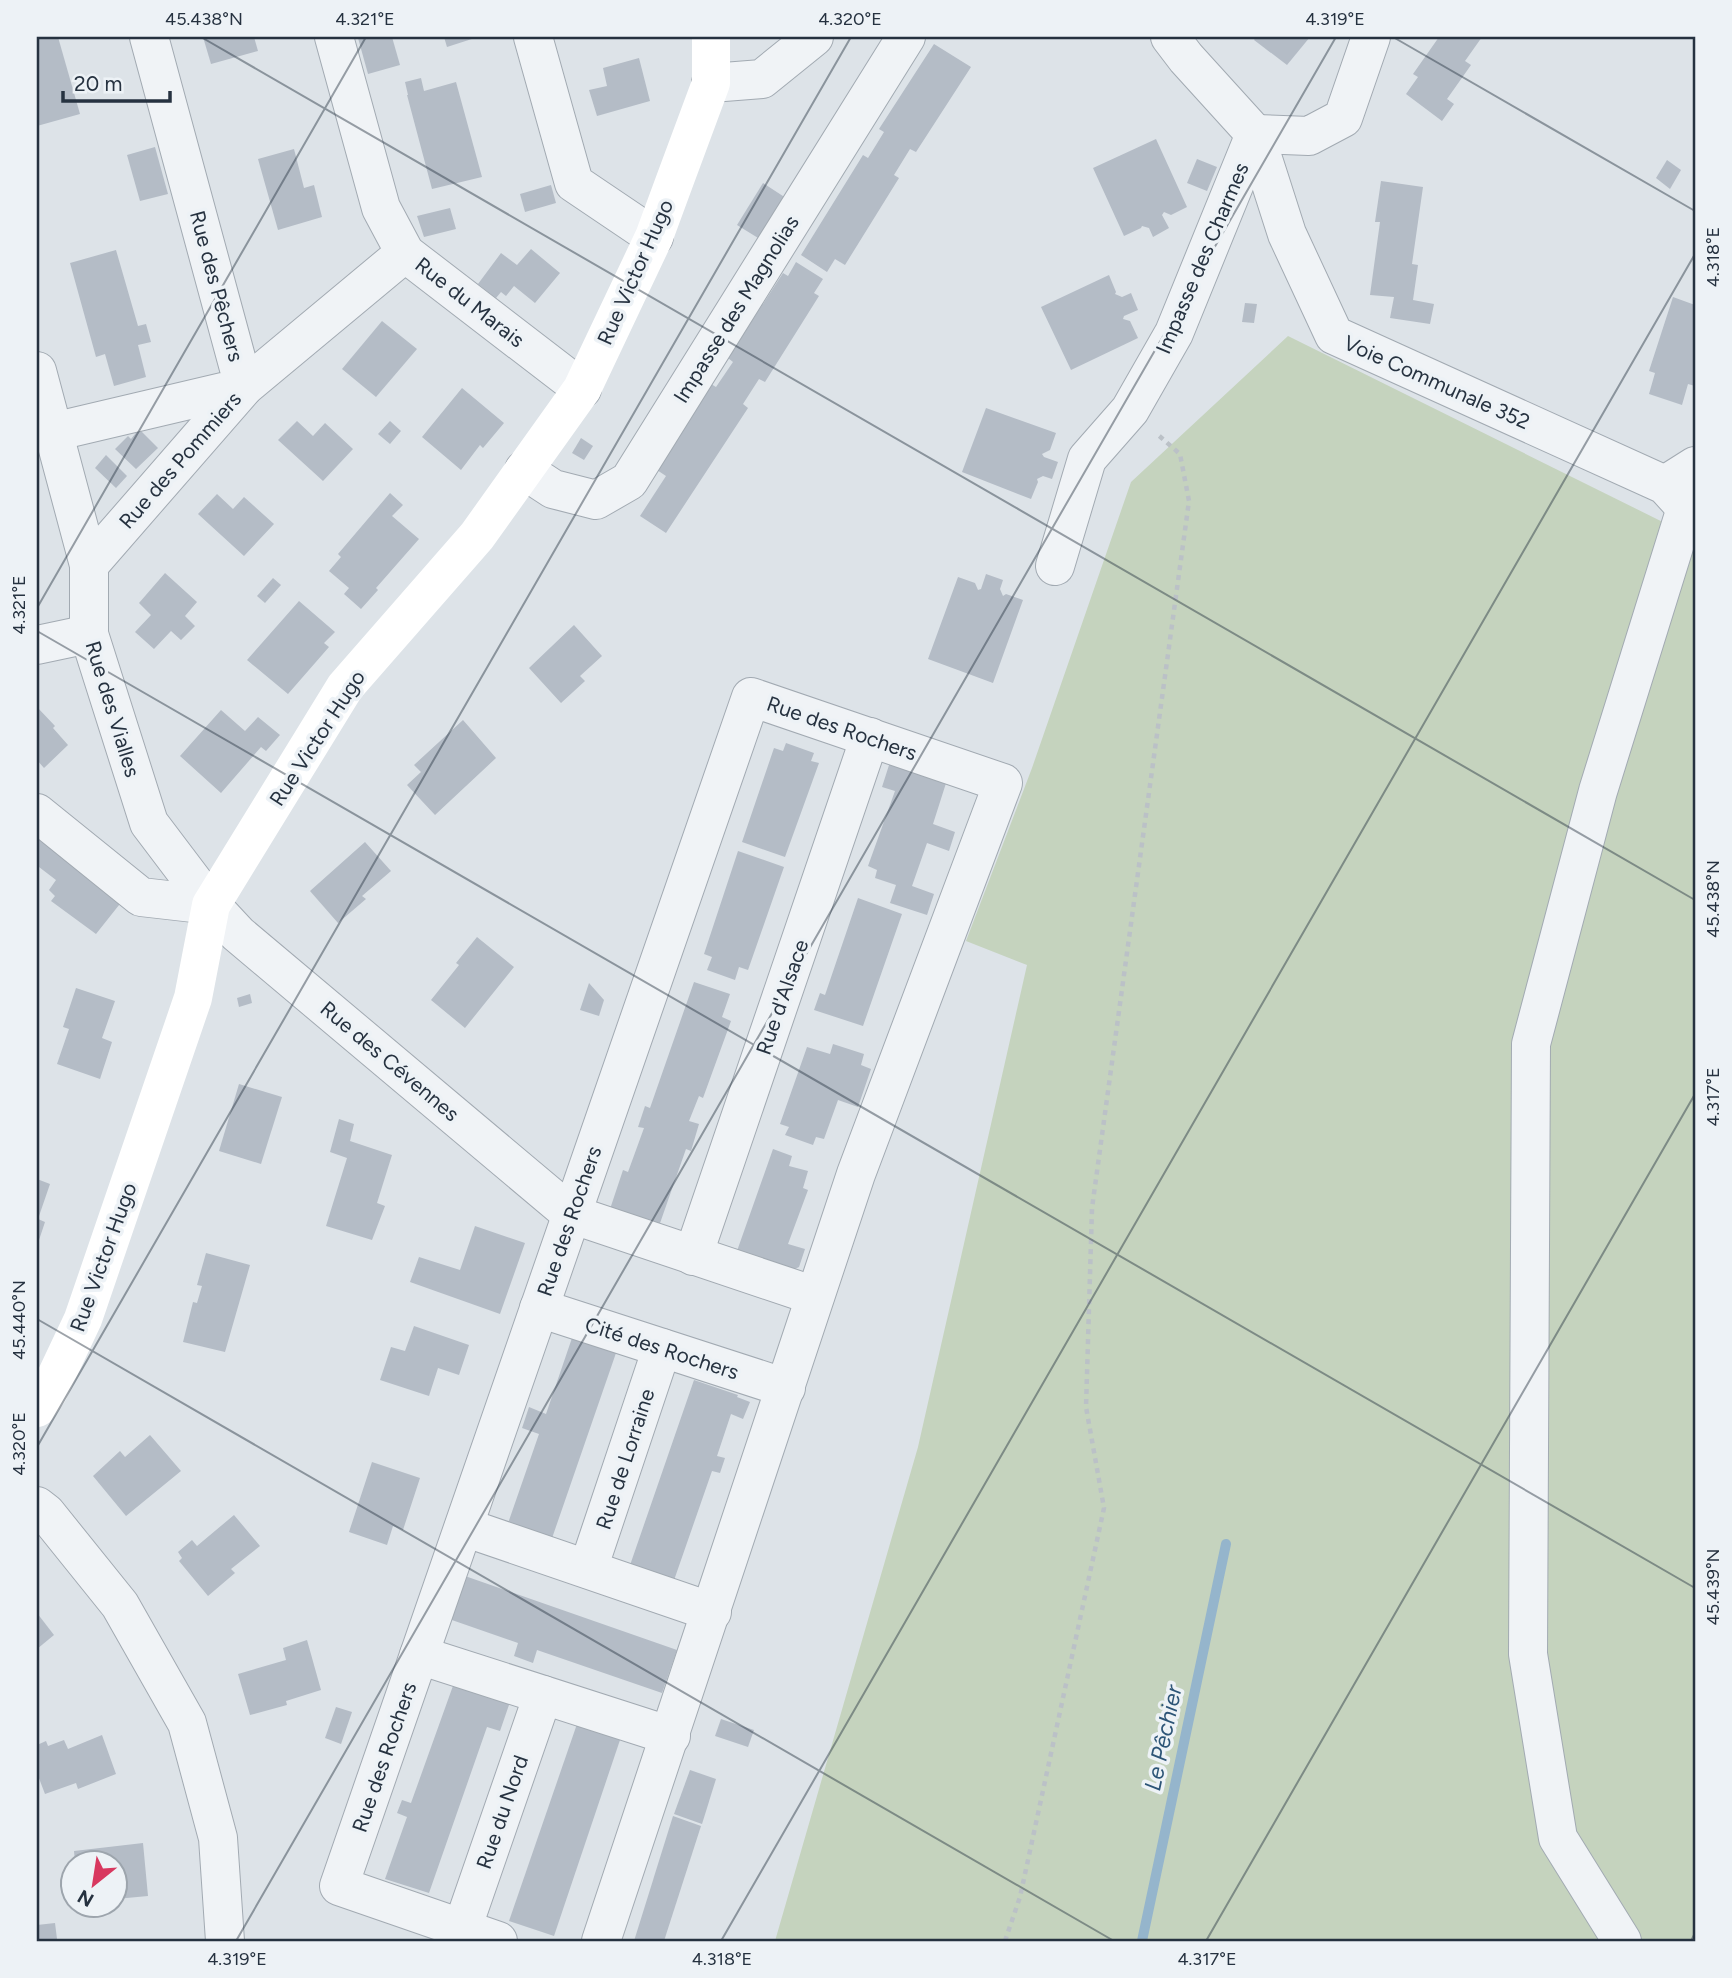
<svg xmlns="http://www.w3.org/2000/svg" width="1732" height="1978" viewBox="0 0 1732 1978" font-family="Figtree,sans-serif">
<rect width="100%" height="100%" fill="#dde3e8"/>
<!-- green -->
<polygon fill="#c5d3be" points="1288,336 1695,538 1695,1941 775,1941 918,1447 1027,965 966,941 1032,768 1131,482"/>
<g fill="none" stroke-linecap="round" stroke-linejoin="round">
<!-- stream -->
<polyline stroke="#95b5cc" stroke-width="10" points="1142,1941 1226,1544"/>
</g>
<!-- building -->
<g fill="#b4bcc6">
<polygon points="37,37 58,37 80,114 37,126"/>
<polygon points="203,37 254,37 258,51 211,64"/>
<polygon points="361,37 392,37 400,65 368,74 358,38"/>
<polygon points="444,37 478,37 447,47"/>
<polygon points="1256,37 1310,37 1287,65 1254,40"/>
<polygon points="1439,37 1482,37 1465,61 1471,65 1447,99 1454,104 1442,121 1406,94 1418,77 1413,74"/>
<polygon points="934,44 971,67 916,152 910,149 894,175 899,178 845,265 835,259 827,272 801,255 863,155 868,158 884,132 879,129"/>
<polygon points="639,58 650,101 597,116 589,90 607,86 603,68"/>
<polygon points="421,78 424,91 456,82 482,177 432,189 407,95 408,95 405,82"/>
<polygon points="1156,139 1187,207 1171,215 1164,212 1162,215 1169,228 1153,237 1149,228 1142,226 1141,228 1124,236 1093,168"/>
<polygon points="155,147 168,194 140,201 127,155"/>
<polygon points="294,149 304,188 314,185 322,217 278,230 258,159"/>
<polygon points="1197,159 1217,167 1207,191 1187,183"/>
<polygon points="1667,160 1681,170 1670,189 1656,178"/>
<polygon points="1381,181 1423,187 1412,264 1418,265 1413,300 1434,304 1430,324 1390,318 1394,297 1370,295 1380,222 1375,222"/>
<polygon points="763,183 789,200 763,241 737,225"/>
<polygon points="551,185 556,203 525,212 520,194"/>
<polygon points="450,208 456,229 424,237 417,216"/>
<polygon points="531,249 560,273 535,303 514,286 506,296 501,292 496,298 478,284 501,253 517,265"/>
<polygon points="116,250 138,326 146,324 151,342 138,345 146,377 114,386 105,354 96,357 70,263"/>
<polygon points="796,262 823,279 814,293 819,296 765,382 759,379 743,404 748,408 666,533 640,516 666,476 657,470 711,384 716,387 733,362 728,358 783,273 788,276"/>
<polygon points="1109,275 1116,292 1115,294 1122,297 1131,293 1138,310 1124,316 1123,319 1130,321 1138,338 1071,370 1041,307"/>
<polygon points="1673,297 1695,305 1695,386 1688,384 1682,405 1649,394 1655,373 1649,371"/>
<polygon points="1245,303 1257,304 1254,323 1242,322"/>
<polygon points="382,321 417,349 376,397 342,369"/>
<polygon points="462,388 504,423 483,448 480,445 461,470 422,437"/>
<polygon points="986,408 1056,433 1050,450 1042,454 1044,457 1058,462 1052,479 1043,476 1037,479 1038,482 1031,499 962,472"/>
<polygon points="297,421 313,436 325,423 353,449 323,481 278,440"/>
<polygon points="390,421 401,431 390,444 378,434"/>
<polygon points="139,429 158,448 136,469 115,449 128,436 131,439"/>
<polygon points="581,438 593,446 584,460 572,453"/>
<polygon points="106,455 127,476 116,488 95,468"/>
<polygon points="390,493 403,505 392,516 419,539 376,588 378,590 361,609 344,594 349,588 329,571 341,557 338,554"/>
<polygon points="217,494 233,509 244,497 274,524 244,556 198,514"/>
<polygon points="165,573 197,602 185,616 195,626 181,640 171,631 154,649 135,632 151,615 139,603"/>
<polygon points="986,574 1003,580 1000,589 1003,596 1006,594 1023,600 993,683 928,659 958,577 975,583 978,590 981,589"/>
<polygon points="273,578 281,585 265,603 257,596"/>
<polygon points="299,601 335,632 324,643 329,647 288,694 247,660"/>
<polygon points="574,625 602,656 580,676 585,681 561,703 529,668"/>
<polygon points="37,707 55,726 53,728 68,745 44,768 37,760"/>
<polygon points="221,710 245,731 258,717 280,735 266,751 261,747 221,793 180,756"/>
<polygon points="463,720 496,758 435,815 407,785 421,772 414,765"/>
<polygon points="786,743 814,753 811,761 819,763 785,857 742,842 774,748 783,751"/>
<polygon points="890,762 947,780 933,824 955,832 949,851 927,843 912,886 934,894 927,915 890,903 896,885 875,878 877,870 868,866 895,791 882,787"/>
<polygon points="37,831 123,900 96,934 51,901 55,896 49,890 56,880 39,867 37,870"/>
<polygon points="365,842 391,871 362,896 366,899 338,923 310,891"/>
<polygon points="738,851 784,867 748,970 739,967 735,980 707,970 712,957 704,954"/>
<polygon points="858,898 902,914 863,1026 814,1010 820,993 825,995"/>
<polygon points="477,937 514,967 465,1028 431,1000 459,965 456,963"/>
<polygon points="694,982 730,994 722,1017 731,1021 703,1098 699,1096 689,1121 699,1124 691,1151 686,1149 659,1226 610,1209 623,1170 628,1172 644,1128 638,1127 645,1106 650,1108"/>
<polygon points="589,983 604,1000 599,1016 580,1010"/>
<polygon points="76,988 115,1001 102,1038 112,1042 100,1079 57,1064 69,1029 63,1027"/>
<polygon points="250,994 252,1003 239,1007 237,998"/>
<polygon points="833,1044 864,1054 861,1065 871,1069 858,1107 838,1100 824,1139 816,1137 813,1145 785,1135 789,1127 780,1124 807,1047 830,1054"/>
<polygon points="239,1084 282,1097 261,1164 219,1151"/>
<polygon points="339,1119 354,1124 350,1141 392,1155 377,1203 385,1206 372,1240 326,1226 347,1158 330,1152"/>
<polygon points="773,1149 792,1156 789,1166 808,1171 803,1188 808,1190 788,1244 805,1249 799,1267 791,1271 737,1251"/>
<polygon points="37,1179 50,1184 38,1219 45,1222 37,1246"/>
<polygon points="475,1226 525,1243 500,1314 410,1282 419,1257 460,1270"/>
<polygon points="206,1253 250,1265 225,1352 183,1342 193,1302 197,1303 202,1286 197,1285"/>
<polygon points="414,1326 469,1345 459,1375 438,1368 429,1396 380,1380 391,1347 405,1351"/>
<polygon points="572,1338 616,1353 550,1544 506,1529 539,1434 522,1428 529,1407 546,1414"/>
<polygon points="694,1380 738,1395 737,1397 750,1402 743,1419 731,1414 717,1456 725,1458 720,1473 712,1471 672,1586 628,1571"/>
<polygon points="150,1435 181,1471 126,1516 93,1476 120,1451 125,1457"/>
<polygon points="372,1462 420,1478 403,1530 393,1526 387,1545 349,1532"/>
<polygon points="234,1515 260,1546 231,1569 235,1573 208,1596 179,1561 182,1558 178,1552 192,1540 197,1546"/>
<polygon points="465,1576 677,1650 662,1693 537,1650 533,1663 514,1656 518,1643 449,1619"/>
<polygon points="37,1613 54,1635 37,1649"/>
<polygon points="307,1640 321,1690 286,1701 287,1705 250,1715 238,1674 286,1660 283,1648"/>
<polygon points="454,1683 510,1702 500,1731 487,1727 429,1893 385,1879 407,1817 397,1813 402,1800 411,1803"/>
<polygon points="336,1707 352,1712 341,1744 325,1738"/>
<polygon points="721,1719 754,1730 748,1747 715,1736"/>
<polygon points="577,1724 620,1740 554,1936 509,1921"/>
<polygon points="102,1735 116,1774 78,1789 76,1783 45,1794 37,1773 37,1745 46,1741 48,1746 64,1740 68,1749"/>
<polygon points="690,1770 716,1779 702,1824 674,1814"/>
<polygon points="673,1816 701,1826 664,1941 634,1941"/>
<polygon points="143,1843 148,1896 116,1899 116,1862 75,1862 74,1851"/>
<polygon points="55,1923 57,1939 37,1940 37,1925"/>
</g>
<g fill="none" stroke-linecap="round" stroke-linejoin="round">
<!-- street casing -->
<g stroke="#a2aab2" stroke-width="40">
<g id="street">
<polyline points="334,37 381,208 405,253 582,389"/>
<polyline points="533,37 574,183 654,237"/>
<polyline points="1170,37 1186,58 1255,134 1287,234 1334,335 1665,485 1686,508 1695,509"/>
<polyline points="711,83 762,79 814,37"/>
<polyline points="1255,134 1309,136 1343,118 1371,37"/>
<polyline points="37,371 89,565 89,634 149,823 211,905 238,934 571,1214 815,1296"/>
<polyline points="53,432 244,387 149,37"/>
<polyline points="524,470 553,489 596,500 629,481 906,37"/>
<polyline points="1665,485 1695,466"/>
<polyline points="89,565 244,387 405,253"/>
<polyline points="1055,566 1087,459 1130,410 1174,333 1255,134"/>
<polyline points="37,645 89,634"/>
<polyline points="37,813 141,897 211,905"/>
<polyline points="693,1256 870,737"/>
<polyline points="539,1308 786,1388"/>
<polyline points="37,1506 46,1513 120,1605 187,1723 218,1838 225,1941"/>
<polyline points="464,1527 712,1612"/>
<polyline points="588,1569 662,1348"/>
<polyline points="419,1655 671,1736"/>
<polyline points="462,1929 543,1695"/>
<polyline points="498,1941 339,1886 751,697 1003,783 856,1174 601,1941"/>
<polyline points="1622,1941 1558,1838 1528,1654 1531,1044 1598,791 1686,508"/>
</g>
</g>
<!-- path -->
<polyline stroke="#bbc1c7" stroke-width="4.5" stroke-dasharray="5 5" stroke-linecap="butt" points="1005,1941 1020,1897 1104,1508 1086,1407 1092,1208 1189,501 1180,454 1157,434"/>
<!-- street -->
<use href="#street" stroke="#f0f3f6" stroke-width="38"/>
<!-- secondary -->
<polyline stroke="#fff" stroke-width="38" points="37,1408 49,1391 83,1319 193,998 211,905 345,687 477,536 582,389 654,237 675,180 711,83 711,37"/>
</g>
<!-- ticks -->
<path fill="none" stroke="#263240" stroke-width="2" stroke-opacity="0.45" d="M201,37l1494,863M1393,37l302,174M37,608l329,-571M37,631l1658,957M37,1319l1077,622M37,1447l814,-1410M236,1941l1100,-1904M721,1941l974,-1687M1206,1941l489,-847M1691,1941l4,-8"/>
<g text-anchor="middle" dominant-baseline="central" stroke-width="7" stroke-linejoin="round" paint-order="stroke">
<!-- street labels -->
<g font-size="21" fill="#263240" stroke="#edf2f6">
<text transform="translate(1202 258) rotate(-67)">Impasse des Charmes</text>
<text transform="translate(635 272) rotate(-66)">Rue Victor Hugo</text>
<text transform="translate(217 286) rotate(75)">Rue des Pêchers</text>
<text transform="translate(470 302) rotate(38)">Rue du Marais</text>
<text transform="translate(736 309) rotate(-58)">Impasse des Magnolias</text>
<text transform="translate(1437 382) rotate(24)">Voie Communale 352</text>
<text transform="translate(180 460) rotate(-49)">Rue des Pommiers</text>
<text transform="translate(113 709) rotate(73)">Rue des Vialles</text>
<text transform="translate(842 728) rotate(19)">Rue des Rochers</text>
<text transform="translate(317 738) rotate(-57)">Rue Victor Hugo</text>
<text transform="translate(782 997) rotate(-71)">Rue d'Alsace</text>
<text transform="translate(390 1061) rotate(40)">Rue des Cévennes</text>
<text transform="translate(569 1221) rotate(-71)">Rue des Rochers</text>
<text transform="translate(103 1257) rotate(-70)">Rue Victor Hugo</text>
<text transform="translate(662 1348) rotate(18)">Cité des Rochers</text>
<text transform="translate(625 1459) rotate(-72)">Rue de Lorraine</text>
<text transform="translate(384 1757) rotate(-71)">Rue des Rochers</text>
<text transform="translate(502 1812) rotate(-71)">Rue du Nord</text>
</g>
<!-- water labels -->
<g font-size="23" font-style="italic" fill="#2d5577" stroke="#edf2f6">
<text transform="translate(1163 1738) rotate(-78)">Le Pêchier</text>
</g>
</g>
<!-- border -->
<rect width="1732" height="1978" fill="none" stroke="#edf2f6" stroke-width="77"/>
<!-- north arrow -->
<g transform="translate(94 1884) rotate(210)"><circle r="33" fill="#edf2f6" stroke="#9da5ad" stroke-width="2"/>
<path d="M0-5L12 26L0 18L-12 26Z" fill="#d8385f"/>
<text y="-10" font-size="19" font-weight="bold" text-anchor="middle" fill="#263240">N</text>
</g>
<!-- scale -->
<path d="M63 91v10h107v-10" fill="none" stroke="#263240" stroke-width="3.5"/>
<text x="74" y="91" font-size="21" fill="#263240" stroke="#edf2f6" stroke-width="5" paint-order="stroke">20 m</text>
<rect x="38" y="38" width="1656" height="1902" fill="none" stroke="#263240" stroke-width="2.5"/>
<g font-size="18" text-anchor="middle" fill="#263240">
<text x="204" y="25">45.438°N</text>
<text x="365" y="25">4.321°E</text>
<text x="850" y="25">4.320°E</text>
<text x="1335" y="25">4.319°E</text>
<text transform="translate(1713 257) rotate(-90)" y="6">4.318°E</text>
<text transform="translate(19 605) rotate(-90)" y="6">4.321°E</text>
<text transform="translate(1713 899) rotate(-90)" y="6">45.438°N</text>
<text transform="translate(1713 1097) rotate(-90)" y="6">4.317°E</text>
<text transform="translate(19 1320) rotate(-90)" y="6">45.440°N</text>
<text transform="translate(19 1444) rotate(-90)" y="6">4.320°E</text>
<text transform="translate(1713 1587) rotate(-90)" y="6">45.439°N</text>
<text x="237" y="1965">4.319°E</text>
<text x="722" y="1965">4.318°E</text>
<text x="1207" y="1965">4.317°E</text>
</g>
</svg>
